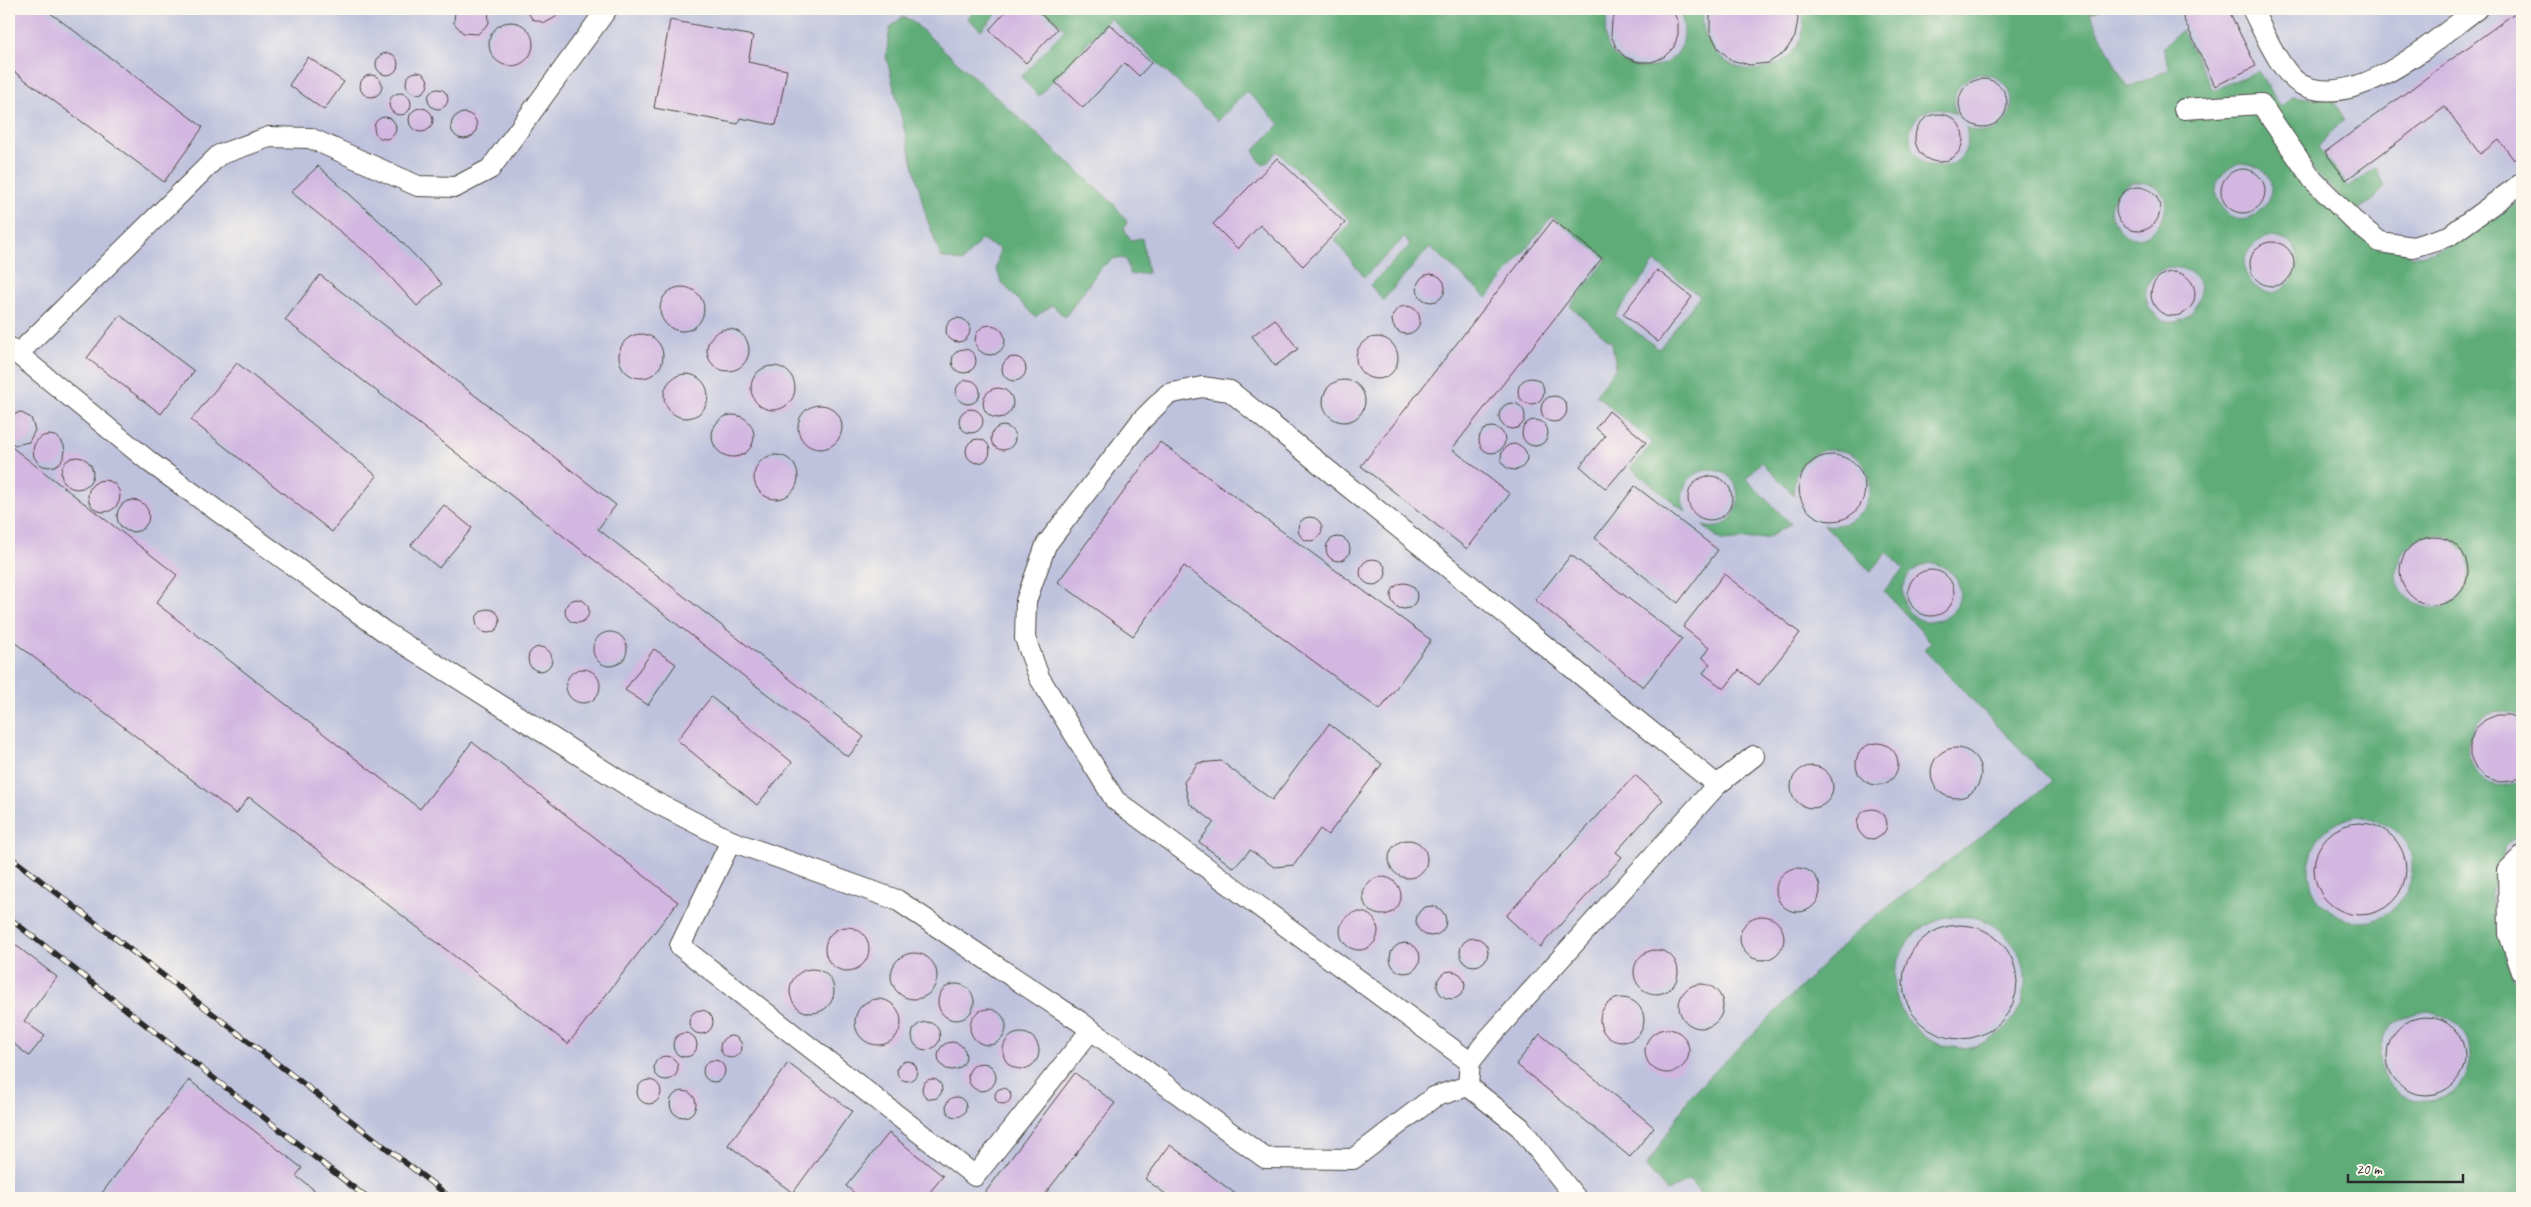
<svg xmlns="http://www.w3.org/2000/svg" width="2531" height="1207" viewBox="0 0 2531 1207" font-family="Caveat,sans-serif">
<rect width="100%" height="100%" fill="#fbf7ec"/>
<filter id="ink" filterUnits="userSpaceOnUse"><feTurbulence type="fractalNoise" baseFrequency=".02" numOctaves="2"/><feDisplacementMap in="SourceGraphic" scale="10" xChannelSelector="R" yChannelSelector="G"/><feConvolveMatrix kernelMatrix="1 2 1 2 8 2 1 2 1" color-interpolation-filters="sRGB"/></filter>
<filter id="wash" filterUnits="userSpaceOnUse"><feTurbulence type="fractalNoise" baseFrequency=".0096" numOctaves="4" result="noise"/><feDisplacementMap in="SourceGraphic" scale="20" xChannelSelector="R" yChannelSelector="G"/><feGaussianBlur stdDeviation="1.12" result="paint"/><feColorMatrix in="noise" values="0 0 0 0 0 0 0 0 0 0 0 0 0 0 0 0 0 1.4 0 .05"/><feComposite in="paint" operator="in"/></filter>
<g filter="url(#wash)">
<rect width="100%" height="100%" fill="#f7e6d0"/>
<!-- industrial -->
<rect fill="#bfc2dd" x="9" y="9" width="2513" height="1189"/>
<!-- forest -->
<g fill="#5fac78" stroke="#456c52" fill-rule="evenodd">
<polygon points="976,9 1001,9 981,30 967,18"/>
<path d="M1043,9h568c-34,76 100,80 68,0h25c-3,8 -1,22 3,30 27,55 108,30 95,-30h299l-11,5 37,74 42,-18 -6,-23 19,-17 31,60 45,-19 23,36 11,-11 42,5 10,18 -26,28 30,40 28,-19 8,18 -12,15 -18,11 -95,-101 47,74 107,72 39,-11 70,-46v516c-75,-27 -67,96 0,64v52l-16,14 -15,48 9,48 22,57v199h-819l-13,-18 -23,11 -21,-24 45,-72 167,-165 194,-148 -128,-132 7,-8 -47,-51 19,-22 -16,-17 -16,20 -47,-47c57,7 62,-74 10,-75 -11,-1 -20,3 -28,10 -9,8 -15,24 -11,36l-34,-34 -15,17 45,45 -24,14 -45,3 -19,-15c39,12 51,-55 7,-56 -9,0 -18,5 -23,12 -6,10 -6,20 -1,30l-55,-44 22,-25 -57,-48 20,-28 -4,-24 -42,-37 37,-47 -55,-43 -65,82 -57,-51 -47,53 -13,-15 40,-40 -6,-7 -40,39 -29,-37 16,-19 -74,-70 -9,11 -6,2 -8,-11 1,-4 25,-25 -34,-33 -28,30 -108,-103 -71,78 -18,-19 44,-48zM1977,74c57,0 37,77 -11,53 12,49 -56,54 -56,9 0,-9 5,-18 13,-23 11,-7 22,-5 33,1 -6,-20 3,-33 21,-40zM2239,163c68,4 11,90 -19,42 -11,-18 2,-35 19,-42zM2134,182c67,1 11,91 -19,41 -12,-18 1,-35 19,-41zM2267,237c64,1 16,85 -16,45 -15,-18 -3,-38 16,-45zM1655,262l45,34 -41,53 -44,-33zM2168,267c65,1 16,85 -16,44 -14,-18 -3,-38 16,-44zM2426,535c68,-2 48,88 -4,71 -7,-3 -14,-6 -19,-13 -17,-23 0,-49 23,-58zM1933,563c22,6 35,26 21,47 -5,7 -11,10 -19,11 -39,5 -46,-53 -2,-58zM2357,816c101,13 44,136 -19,99 -11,-6 -22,-15 -26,-27 -11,-39 8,-63 45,-72zM1945,917c8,0 18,-1 27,0 25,4 51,31 53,57 1,6 -1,13 -1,19 -2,15 -11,28 -22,38 -48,45 -124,-8 -104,-69 4,-12 12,-26 23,-33 7,-5 16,-8 24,-12zM2429,1011c33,9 51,32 37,65 -4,9 -13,17 -22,21 -62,26 -99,-77 -15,-86z"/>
<polygon points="902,17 911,20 1114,204 1127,222 1124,229 1131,240 1142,238 1148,273 1130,275 1126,259 1115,258 1101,267 1065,317 1052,305 1035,317 1002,283 996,268 1000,249 981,240 962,262 941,257 926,216 886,56 890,28"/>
</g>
<g id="blocks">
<!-- building -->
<g fill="#d3b7e1">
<polygon points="9,9 45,9 203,127 164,182 9,68"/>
<polygon points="455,9 488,9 489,23 478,34 463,33 454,23"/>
<polygon points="526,9 559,9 556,17 545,23 532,19"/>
<polygon points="1008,9 1035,9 1057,29 1026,63 989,30"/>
<polygon points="1618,9 1672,9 1678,22 1678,34 1674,47 1664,57 1652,62 1638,62 1625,57 1616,47 1611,35 1612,21"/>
<polygon points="1710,9 1796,9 1798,19 1795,37 1784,53 1768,63 1750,65 1731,60 1718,48 1710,32"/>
<polygon points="2179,9 2228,9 2256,66 2215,86"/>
<polygon points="2520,9 2522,9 2522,154 2514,160 2499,140 2480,154 2445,107 2346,180 2325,152"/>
<polygon points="670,20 753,36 748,62 787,70 776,125 740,118 738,124 654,108"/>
<circle cx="511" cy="44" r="22"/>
<polygon points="1109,24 1151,63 1139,76 1125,63 1083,108 1055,82"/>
<circle cx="387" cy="64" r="11"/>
<polygon points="308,57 344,82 324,110 289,85"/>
<circle cx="417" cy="83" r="11"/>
<circle cx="371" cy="86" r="11"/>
<circle cx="1983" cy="103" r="24"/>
<circle cx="438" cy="99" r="10"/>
<circle cx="400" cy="104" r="11"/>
<circle cx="421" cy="120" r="12"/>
<circle cx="464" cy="126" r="13"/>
<circle cx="1939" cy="138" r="24"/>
<circle cx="385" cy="128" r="11"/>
<polygon points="1277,158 1345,223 1303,266 1260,225 1238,249 1213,224"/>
<polygon points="318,166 395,235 442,284 417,306 373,258 291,192"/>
<circle cx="2243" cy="191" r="22"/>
<circle cx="2138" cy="209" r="22"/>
<polygon points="1553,220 1602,258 1452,449 1510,494 1467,549 1361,466"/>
<circle cx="2272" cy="264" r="22"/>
<polygon points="1657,270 1692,297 1658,342 1623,314"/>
<circle cx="2173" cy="294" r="22"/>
<circle cx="1431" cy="288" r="14"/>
<polygon points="320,275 616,505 598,529 864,737 848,757 285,320"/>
<circle cx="682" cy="309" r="22"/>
<circle cx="1406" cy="320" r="14"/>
<polygon points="120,315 194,371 161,414 87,358"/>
<circle cx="958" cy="330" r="12"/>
<polygon points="1275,319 1298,349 1275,366 1252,336"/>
<circle cx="990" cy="340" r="15"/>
<circle cx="728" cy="350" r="21"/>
<circle cx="641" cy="356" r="22"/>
<circle cx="1377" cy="358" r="21"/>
<circle cx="964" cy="361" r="12"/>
<circle cx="1014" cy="369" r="12"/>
<polygon points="237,363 377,476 332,532 191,420"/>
<circle cx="773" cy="388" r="22"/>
<circle cx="686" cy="396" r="22"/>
<circle cx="1531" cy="391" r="13"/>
<circle cx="968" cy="392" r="12"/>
<circle cx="1344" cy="401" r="21"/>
<circle cx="998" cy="403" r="15"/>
<circle cx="1554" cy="409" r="13"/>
<circle cx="1512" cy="416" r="13"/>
<circle cx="820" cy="427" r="22"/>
<circle cx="971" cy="421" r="12"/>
<polygon points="1609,411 1646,442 1606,489 1580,466 1605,436 1596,428"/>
<polygon points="20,412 31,418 35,430 29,442 15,445 9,441 9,417"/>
<circle cx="733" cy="436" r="21"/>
<circle cx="1535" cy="433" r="13"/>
<circle cx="1003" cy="438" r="12"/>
<circle cx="1492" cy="440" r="13"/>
<circle cx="49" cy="451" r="16"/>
<circle cx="978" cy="451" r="12"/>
<polygon points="1160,442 1431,640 1380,710 1184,566 1133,636 1058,582"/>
<circle cx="1514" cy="457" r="13"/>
<polygon points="9,445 177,575 156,603 420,809 472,742 678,902 568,1044 249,797 236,814 9,638"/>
<circle cx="1832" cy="488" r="33"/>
<circle cx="776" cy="477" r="22"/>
<circle cx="77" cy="473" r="16"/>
<circle cx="1710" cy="498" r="22"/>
<circle cx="104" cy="496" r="16"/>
<polygon points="1635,486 1718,550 1678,603 1595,538"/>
<circle cx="133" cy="516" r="16"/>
<polygon points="444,505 472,528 439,568 411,545"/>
<circle cx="1310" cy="529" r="12"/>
<circle cx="1338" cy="549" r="12"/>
<circle cx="2434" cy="571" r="34"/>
<polygon points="1571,555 1682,639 1643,687 1535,600"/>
<circle cx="1373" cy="572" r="13"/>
<circle cx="1931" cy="593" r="23"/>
<polygon points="1724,574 1800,633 1759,685 1739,670 1724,689 1703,673 1710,664 1702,657 1709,648 1683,627"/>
<circle cx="1404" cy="596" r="13"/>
<circle cx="577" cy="611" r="12"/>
<circle cx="488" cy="621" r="12"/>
<circle cx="610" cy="649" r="17"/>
<circle cx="540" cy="659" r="12"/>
<polygon points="654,649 676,664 648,705 625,690"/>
<circle cx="583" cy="686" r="17"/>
<polygon points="711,697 792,762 757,805 677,740"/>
<polygon points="2497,715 2509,715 2522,720 2522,777 2512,781 2499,782 2486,777 2476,768 2470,756 2470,742 2475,729 2485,720"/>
<polygon points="1329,724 1382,764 1328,835 1320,829 1294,865 1274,867 1250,850 1234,868 1199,842 1214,822 1189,803 1184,782 1198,763 1221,761 1272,800"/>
<circle cx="1877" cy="764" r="21"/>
<circle cx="1956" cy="773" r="25"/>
<circle cx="1812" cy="787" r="21"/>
<polygon points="1635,775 1663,800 1616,852 1622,857 1540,947 1506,916"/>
<circle cx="1872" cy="824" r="15"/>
<circle cx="2360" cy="869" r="46"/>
<circle cx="1408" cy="859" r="19"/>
<circle cx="1798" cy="890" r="22"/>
<circle cx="1382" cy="896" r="19"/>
<circle cx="1431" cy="921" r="15"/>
<circle cx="1359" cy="931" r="19"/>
<circle cx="1762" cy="938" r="22"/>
<circle cx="1960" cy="982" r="57"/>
<circle cx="847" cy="949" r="22"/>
<circle cx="1474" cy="952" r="14"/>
<polygon points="9,940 57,977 24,1021 45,1036 29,1056 9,1040"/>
<circle cx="1405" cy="958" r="15"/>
<circle cx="1656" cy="972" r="22"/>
<circle cx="914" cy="976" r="23"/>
<circle cx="812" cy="991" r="22"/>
<circle cx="1451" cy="985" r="14"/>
<circle cx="1701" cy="1006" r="22"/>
<circle cx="956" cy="1002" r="18"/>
<circle cx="1622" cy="1020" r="22"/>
<circle cx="878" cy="1022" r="23"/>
<circle cx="988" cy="1027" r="18"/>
<circle cx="701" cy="1022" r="12"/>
<circle cx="2426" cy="1056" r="39"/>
<circle cx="926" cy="1036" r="14"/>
<circle cx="1667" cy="1051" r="22"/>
<circle cx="1021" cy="1051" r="18"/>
<circle cx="685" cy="1045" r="12"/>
<polygon points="1540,1034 1654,1127 1630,1157 1516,1064"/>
<circle cx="731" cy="1047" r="11"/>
<circle cx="952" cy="1056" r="14"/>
<circle cx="666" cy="1068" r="12"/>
<circle cx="714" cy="1071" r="11"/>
<circle cx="907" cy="1071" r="10"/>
<circle cx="982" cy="1077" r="14"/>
<polygon points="788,1063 852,1111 793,1193 728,1145"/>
<polygon points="1075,1073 1115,1103 1042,1198 981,1198"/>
<circle cx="932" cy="1089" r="10"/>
<polygon points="189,1080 302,1168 296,1176 325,1198 98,1198"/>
<circle cx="649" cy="1092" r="12"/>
<circle cx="1003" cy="1096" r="8"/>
<circle cx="683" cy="1104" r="13"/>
<circle cx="956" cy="1107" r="10"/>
<polygon points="889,1133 943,1176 925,1198 860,1198 846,1186"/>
<polygon points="1170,1145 1241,1198 1171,1198 1145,1179"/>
</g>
</g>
</g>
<g filter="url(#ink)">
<use href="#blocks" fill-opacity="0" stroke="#4a4744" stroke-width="1"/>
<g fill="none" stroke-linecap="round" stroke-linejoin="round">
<!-- service casing -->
<g stroke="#4a4744" stroke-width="22">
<g id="service">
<path d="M2252,9c10,19 30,67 50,76 57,26 132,-45 175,-76"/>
<polyline points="2184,109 2261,104 2313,180 2353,220 2380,242 2413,247 2449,236 2522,183"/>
<polyline points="9,347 151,463 385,632 647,798 731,841 897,900 1079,1021 1265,1158 1353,1159 1434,1097 1468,1086 1520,1127 1576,1198"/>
<polyline points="18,354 219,155 269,137 310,138 418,186 456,187 490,169 607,9"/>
<polyline points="1717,785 1754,756"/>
<polyline points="731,841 680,946 975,1176 1091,1030"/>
<polyline points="2522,856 2508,870 2509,934 2522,972"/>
<polyline points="1468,1086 1470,1062 1489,1038 1717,785 1230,391 1202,387 1168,394 1141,421 1046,545 1026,601 1025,638 1039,677 1115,800 1470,1062"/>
</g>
</g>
<!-- service -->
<use href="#service" stroke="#fff" stroke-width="20"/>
<!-- rail casing -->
<g stroke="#2b2b2b" stroke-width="5.5">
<g id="rail">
<polyline points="9,856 451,1198"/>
<polyline points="9,918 367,1198"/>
</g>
</g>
<!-- rail -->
<use href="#rail" stroke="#fbf7ec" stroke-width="4" stroke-dasharray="11" stroke-linecap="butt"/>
</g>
</g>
<!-- margin -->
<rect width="2531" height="1207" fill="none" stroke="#fbf7ec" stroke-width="30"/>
<!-- scale -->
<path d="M2348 1174v8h115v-8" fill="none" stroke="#2b2b2b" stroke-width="2.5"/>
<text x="2356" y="1174" font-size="15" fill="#2b2b2b" stroke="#fbf7ec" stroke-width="4" paint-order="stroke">20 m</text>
</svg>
